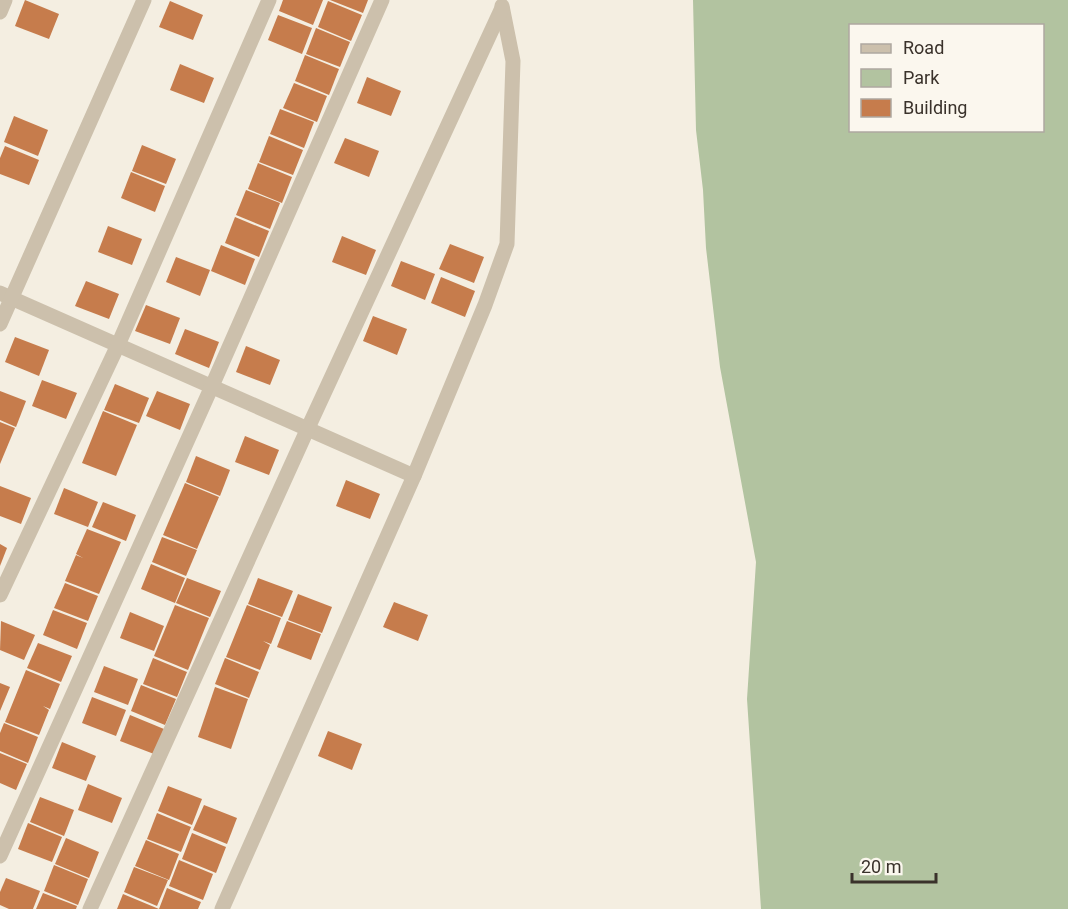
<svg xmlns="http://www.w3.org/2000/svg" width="1068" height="909" viewBox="0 0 1068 909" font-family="Roboto,sans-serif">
<rect width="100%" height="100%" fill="#f4eee1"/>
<!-- green -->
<path fill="#b2c3a0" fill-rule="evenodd" d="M693,0h375v909h-307l-14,-210 9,-137 -36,-195 -14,-119 -3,-58 -7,-60zM850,26h192v104h-192z"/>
<!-- building -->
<g fill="#c67c4c">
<polygon points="25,0 59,14 49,39 15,26"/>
<polygon points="283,0 323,0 313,25 279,11"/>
<polygon points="330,0 368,0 363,13"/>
<polygon points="170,1 203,15 193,40 159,27"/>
<polygon points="328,1 362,15 351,41 318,27"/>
<polygon points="278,15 312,28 302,54 268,40"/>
<polygon points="316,28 350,42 340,67 306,54"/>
<polygon points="305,55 339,69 329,95 295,81"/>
<polygon points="180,64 214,78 204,103 170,90"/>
<polygon points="367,77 401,91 391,116 357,103"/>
<polygon points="294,83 327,96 317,122 283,108"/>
<polygon points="280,109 314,122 304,148 270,134"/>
<polygon points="14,116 48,130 38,156 4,142"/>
<polygon points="269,136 303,150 293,175 259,162"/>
<polygon points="345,138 379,151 369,177 334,163"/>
<polygon points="142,145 176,159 166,184 132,171"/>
<polygon points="5,146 39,160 29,185 0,174 0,158"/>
<polygon points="258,163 292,177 282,203 248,189"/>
<polygon points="131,172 165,186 155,212 121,198"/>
<polygon points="246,190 280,203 270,229 236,215"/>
<polygon points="235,217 269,231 259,257 225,243"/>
<polygon points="108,226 142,239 132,265 98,252"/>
<polygon points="342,236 376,250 366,275 332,262"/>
<polygon points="450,244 484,257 474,283 439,269"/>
<polygon points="221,245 255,259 245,285 211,271"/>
<polygon points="176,257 210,270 200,296 166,282"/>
<polygon points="401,261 435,274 425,300 391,286"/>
<polygon points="441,277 475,291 465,317 431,303"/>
<polygon points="86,281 119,294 109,319 75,306"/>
<polygon points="146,305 180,318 170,344 135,331"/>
<polygon points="373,316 407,329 397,355 363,341"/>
<polygon points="185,329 219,342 209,368 175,354"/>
<polygon points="15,337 49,350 39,376 5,362"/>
<polygon points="246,346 280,360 270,385 236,372"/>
<polygon points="42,380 77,393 66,419 32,406"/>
<polygon points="115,384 149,398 139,423 104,410"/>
<polygon points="0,391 26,401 16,427 0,420"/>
<polygon points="157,391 190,404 180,430 146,416"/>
<polygon points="103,411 137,425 116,476 82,463"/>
<polygon points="0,422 15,428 0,464"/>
<polygon points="245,436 279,450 269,475 235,462"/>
<polygon points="196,456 230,470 220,496 186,482"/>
<polygon points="346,480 380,494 370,519 336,506"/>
<polygon points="185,483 219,497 197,549 163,535"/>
<polygon points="0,486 31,498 21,524 0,516"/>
<polygon points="64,488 98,502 88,527 54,514"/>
<polygon points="103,502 136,515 126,541 92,527"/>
<polygon points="87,529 121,542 99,594 65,581 76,555 83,558 76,554"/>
<polygon points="162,537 197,550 186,576 152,562"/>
<polygon points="0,544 7,548 0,566"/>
<polygon points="151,564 185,578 175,603 141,589"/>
<polygon points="187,578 221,591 210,617 176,603"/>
<polygon points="258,578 293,591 282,617 248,604"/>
<polygon points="65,583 98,596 88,621 54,608"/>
<polygon points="298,594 332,607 322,633 288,620"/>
<polygon points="394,602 428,615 418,641 383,627"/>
<polygon points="175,605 209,618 188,670 154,656"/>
<polygon points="247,605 281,618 271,644 263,641 270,645 260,670 226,657"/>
<polygon points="53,610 87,623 77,649 43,635"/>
<polygon points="130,612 164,626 154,651 120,638"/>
<polygon points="1,621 35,635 24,660 0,650"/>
<polygon points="287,621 321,634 311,660 277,647"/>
<polygon points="38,643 72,656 61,682 27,668"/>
<polygon points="153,658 187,672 177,697 143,684"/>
<polygon points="225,658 259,672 249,698 215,684"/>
<polygon points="104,666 138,679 128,705 94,692"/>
<polygon points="26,670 60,684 50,709 43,706 49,710 39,735 5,722"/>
<polygon points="0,683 10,687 0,711"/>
<polygon points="141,685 176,699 165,725 131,711"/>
<polygon points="215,687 248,699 231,749 198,737"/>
<polygon points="92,697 126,710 116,736 82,723"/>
<polygon points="130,715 164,729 154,754 120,741"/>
<polygon points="4,723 38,737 28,763 0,751 0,733"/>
<polygon points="328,731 362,744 352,770 318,756"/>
<polygon points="62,742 96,756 86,781 52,768"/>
<polygon points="0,753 27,764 16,790 0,783"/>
<polygon points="88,784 122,798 112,823 78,810"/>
<polygon points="168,786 202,799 192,825 158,811"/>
<polygon points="40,797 74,810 64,836 30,822"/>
<polygon points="204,805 237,818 227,844 193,830"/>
<polygon points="157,813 191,827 181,852 147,839"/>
<polygon points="28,823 62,837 52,862 18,849"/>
<polygon points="192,833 226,847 216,873 182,859"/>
<polygon points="66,838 99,852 89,878 55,864"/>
<polygon points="146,840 179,854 169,880 135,866"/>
<polygon points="179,860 213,874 203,900 169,886"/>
<polygon points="54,865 88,879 78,905 44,891"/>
<polygon points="134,867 168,880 157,906 124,892"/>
<polygon points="6,878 40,891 33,909 9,909 0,905 0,892"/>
<polygon points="167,888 201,902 198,909 117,909 123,894 159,909"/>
<polygon points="43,893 77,906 76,909 36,909"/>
</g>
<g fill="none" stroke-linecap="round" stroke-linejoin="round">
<!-- street -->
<g stroke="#ccc0ac" stroke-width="15">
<polyline points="0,12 5,0"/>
<polyline points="0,293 414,476 222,909"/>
<polyline points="0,324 144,0"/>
<polyline points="414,476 485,305 507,244 513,61 502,6"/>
<polyline points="0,595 118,345 269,0"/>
<polyline points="0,856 212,386 382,0"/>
<polyline points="90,909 308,428 502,8"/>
</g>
</g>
<!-- legend -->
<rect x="849" y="24" width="195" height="108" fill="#fbf7ee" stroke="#aea8a0" stroke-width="1.5"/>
<rect x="861" y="44" width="30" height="9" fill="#ccc0ac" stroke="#aea8a0" stroke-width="1.5"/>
<text x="903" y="54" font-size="18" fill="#3a322b">Road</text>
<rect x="861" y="69" width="30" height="18" fill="#b2c3a0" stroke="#aea8a0" stroke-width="1.5"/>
<text x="903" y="84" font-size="18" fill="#3a322b">Park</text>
<rect x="861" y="99" width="30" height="18" fill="#c67c4c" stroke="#aea8a0" stroke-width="1.5"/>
<text x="903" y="114" font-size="18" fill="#3a322b">Building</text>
<!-- scale -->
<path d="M852 873v9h84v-9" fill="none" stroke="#3a322b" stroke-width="3"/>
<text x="861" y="873" font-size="18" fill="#3a322b" stroke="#fbf7ee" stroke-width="4.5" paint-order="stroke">20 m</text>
</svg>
